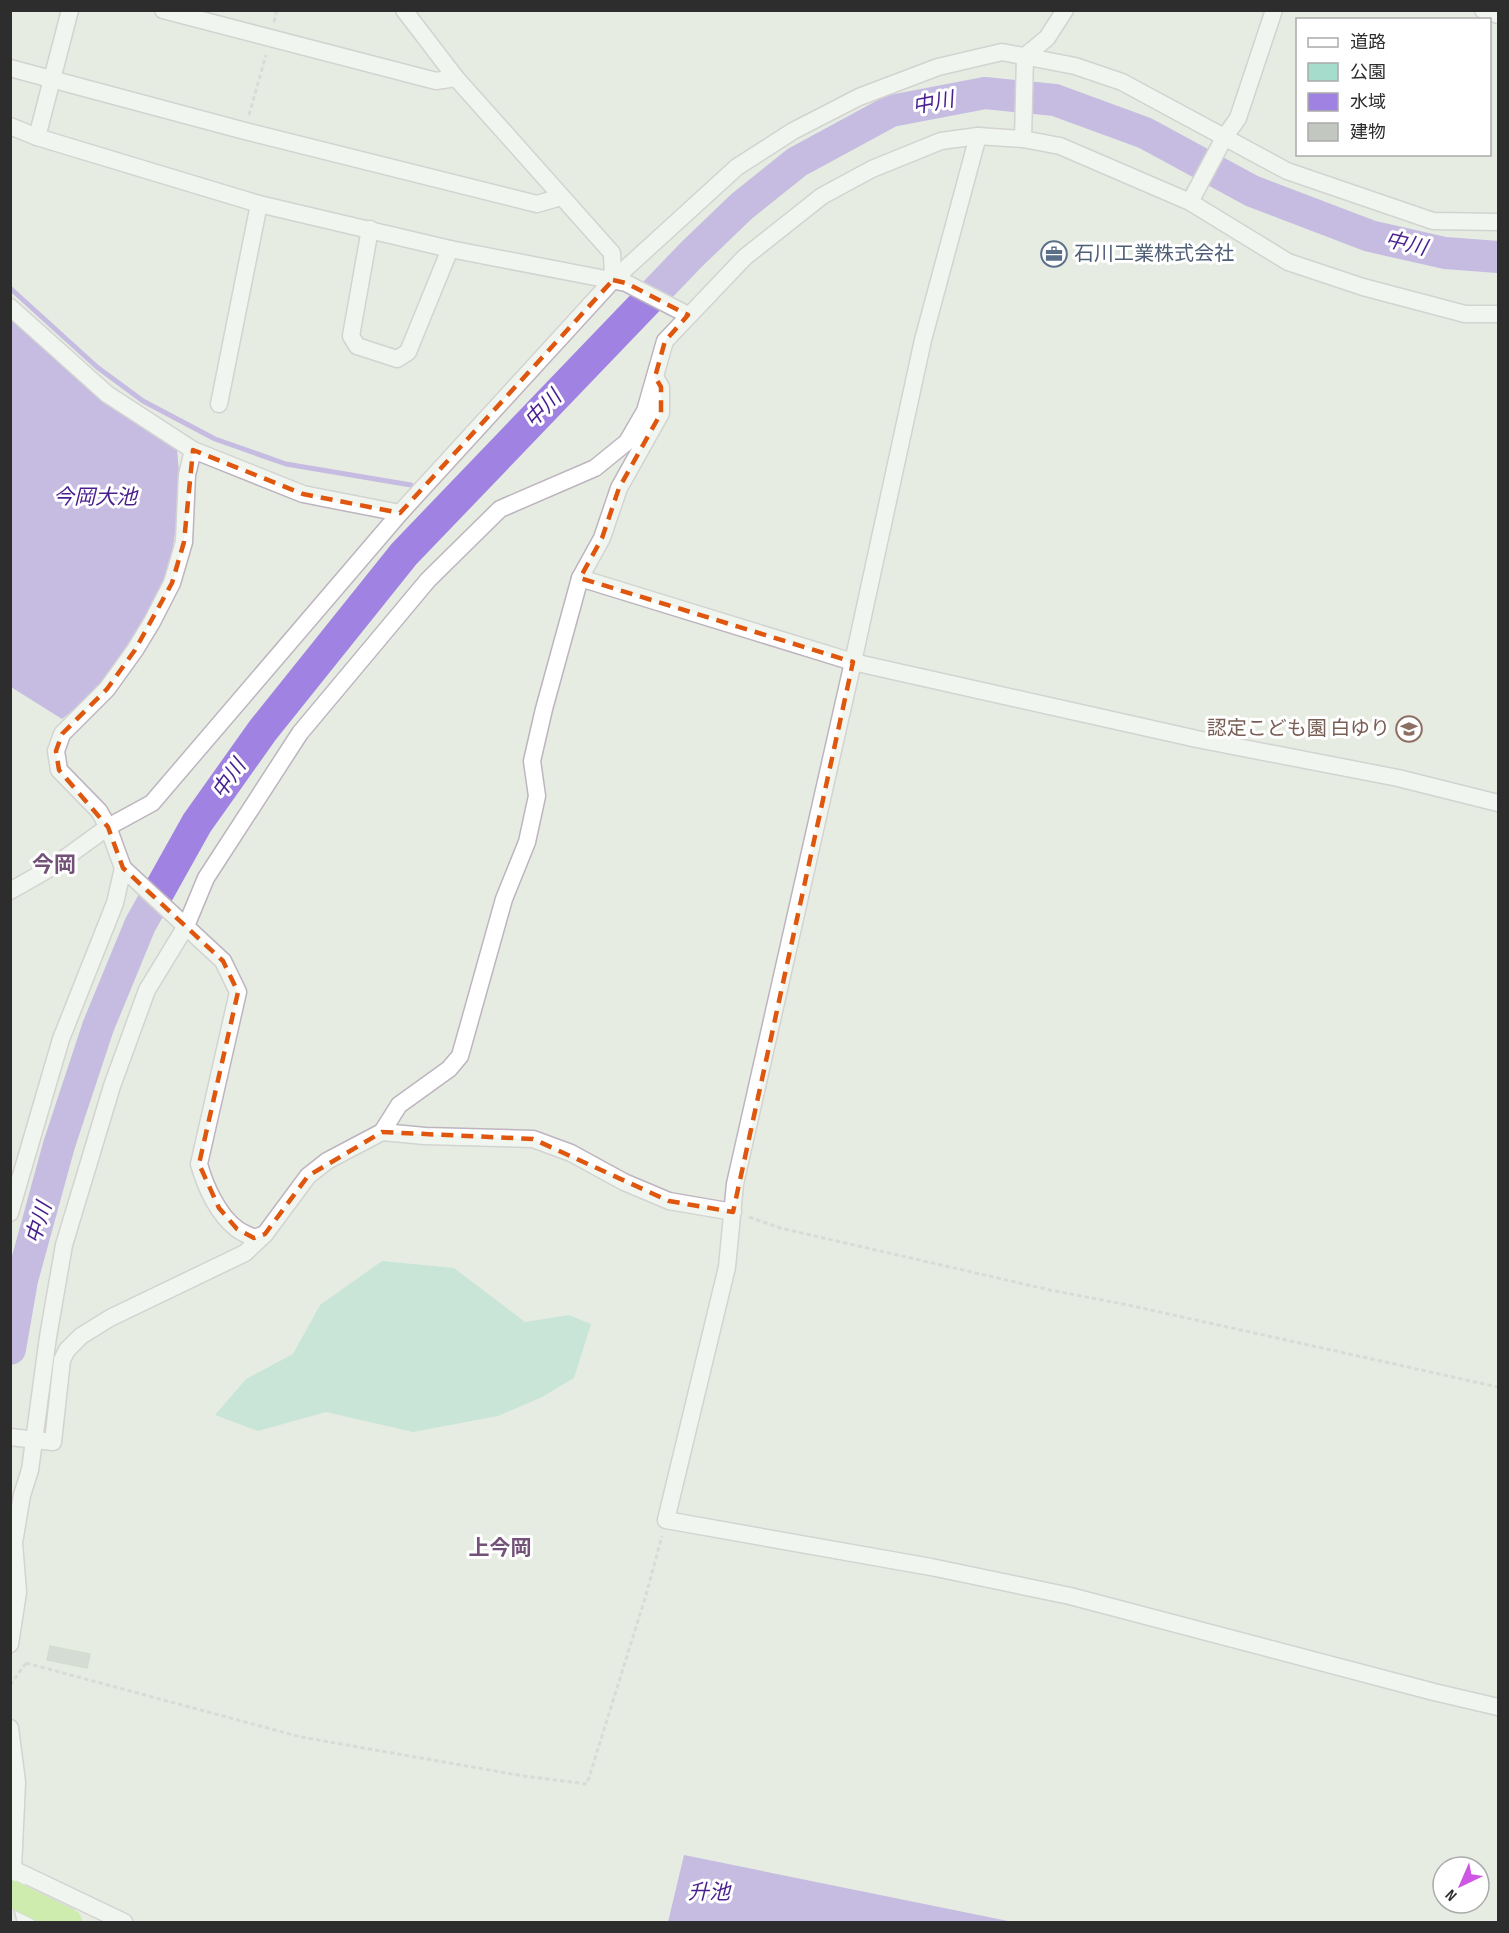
<svg xmlns="http://www.w3.org/2000/svg" width="1509" height="1933" viewBox="0 0 1509 1933" font-family="'Sofia Sans Condensed','Noto Sans JP',sans-serif">
<rect width="100%" height="100%" fill="#e6ece1"/>
<!-- green -->
<polygon fill="#a5dccb" points="382,1261 454,1268 525,1322 569,1315 591,1324 574,1378 542,1397 498,1416 413,1432 326,1412 258,1431 215,1415 246,1379 293,1354 320,1305"/>
<!-- water -->
<g fill="#9f82e1">
<polygon points="10,315 101,397 124,415 171,444 177,449 180,484 178,512 170,568 145,621 113,672 89,698 62,719 11,687"/>
<polygon points="684,1855 1013,1922 668,1922"/>
</g>
<g fill="none" stroke-linecap="round" stroke-linejoin="round">
<!-- stream -->
<g stroke="#9f82e1" stroke-width="5">
<polyline points="10,288 97,367 143,401 215,439 286,464 411,485"/>
<polyline points="448,490 463,493"/>
</g>
<!-- river -->
<polyline stroke="#9f82e1" stroke-width="32" points="10,1349 22,1280 59,1145 98,1027 140,925 197,823 263,730 404,554 692,254 742,206 797,162 891,111 985,93 1055,100 1145,133 1252,191 1370,236 1445,253 1498,257"/>
</g>
<!-- building -->
<polygon fill="#c2c8c0" stroke="#bfc8bb" stroke-width="1.5" points="50,1646 90,1654 87,1668 47,1660"/>
<g fill="none" stroke-linecap="round" stroke-linejoin="round">
<!-- minor casing -->
<g stroke="#bdb4bf" stroke-width="19">
<g id="minor">
<polyline points="163,10 436,81 456,78"/>
<polyline points="404,10 456,78 612,253 613,280"/>
<polyline points="1483,10 1498,15"/>
<polyline points="10,68 245,131 537,204 561,197"/>
<polyline points="10,126 37,137 259,204 450,249 626,283 688,315"/>
<polyline points="978,136 923,340 853,662 735,1184 727,1267 666,1520 931,1567 1070,1596 1434,1692 1498,1707"/>
<polyline points="37,137 70,10"/>
<polyline points="1023,139 1025,56 1047,38 1065,10"/>
<polyline points="1190,202 1224,138 1238,118 1274,10"/>
<polyline points="370,229 351,336 357,346 397,359 408,352 450,249"/>
<polyline points="10,307 107,394 193,450 303,494 400,513"/>
<polyline points="219,404 259,204"/>
<path d="M193,450l-6,25 -3,67 -12,41 -20,39 -17,28 -28,39 -45,45 -6,17 3,19 40,41 9,16 15,41 100,93 15,31 -39,172c6,22 19,51 38,65 5,4 12,6 17,9l11,-4 43,-58 19,-15 55,-29 43,4 108,3 38,14 53,29 45,19 64,11"/>
<polyline points="580,578 853,662 1197,739 1398,778 1498,803"/>
<polyline points="10,891 54,866 108,827 152,803 400,513 613,280 737,167 793,131 859,97 938,67 1002,52 1075,66 1122,82 1287,171 1433,221 1498,222"/>
<polyline points="382,1132 399,1105 449,1069 460,1056 504,899 527,842 537,796 532,761 544,709 580,578 602,538 619,488 661,413 661,387 655,377"/>
<polyline points="10,1213 61,1039 115,903 123,868"/>
<polyline points="10,1437 53,1442 62,1360 67,1350 81,1336 110,1318 245,1253 265,1234"/>
<polyline points="10,1644 18,1592 14,1543 22,1495 30,1470 48,1337 64,1245 112,1086 147,990 186,926 206,878 300,733 428,580 500,509 595,468 627,442 645,411 665,341 745,257 822,196 872,169 941,141 978,136 1023,139 1060,146 1190,202 1288,262 1363,287 1465,314 1498,314"/>
<polyline points="10,1728 17,1782 13,1869 26,1922"/>
<polyline points="13,1869 124,1922"/>
</g>
</g>
<!-- path -->
<g stroke="#c8c8c8" stroke-width="3" stroke-dasharray="4.5 3" stroke-linecap="butt">
<polyline points="274,22 277,10"/>
<polyline points="249,115 266,55"/>
<polyline points="749,1217 780,1228 1050,1290 1128,1305 1498,1387"/>
<polyline points="26,1663 301,1737 524,1776 587,1784 646,1595 662,1536"/>
<polyline points="10,1685 26,1663"/>
</g>
<!-- minor -->
<use href="#minor" stroke="#fff" stroke-width="16"/>
<!-- highway-bridge casing -->
<g stroke="#c8c8c8" stroke-width="28" stroke-linecap="butt">
<polyline id="highway-bridge" points="10,1893 69,1922"/>
</g>
<!-- highway-bridge -->
<use href="#highway-bridge" stroke="#b0eb6e" stroke-width="26"/>
</g>
<!-- marked area -->
<path d="M0 0H1509V1933H0ZM613,280l13,3 62,32 -23,26 -10,36 6,10v26l-42,75 -17,50 -22,40 273,84 -120,550 -64,-11 -136,-62 -151,-7 -74,44 -43,58 -11,4 -17,-9 -18,-21 -20,-44 39,-172 -15,-31 -100,-93 -15,-41 -49,-57 -3,-19 6,-17 45,-45 28,-39 37,-67 12,-41 9,-92 110,44 97,19z" fill="#e6ece1" fill-opacity=".55" fill-rule="evenodd"/>
<path fill="none" stroke="#df570e" stroke-width="4.5" stroke-dasharray="12 8" stroke-linejoin="round" d="M613,280l13,3 62,32 -23,26 -10,36 6,10v26l-42,75 -17,50 -22,40 273,84 -120,550 -64,-11 -136,-62 -151,-7 -74,44 -43,58 -11,4 -17,-9 -18,-21 -20,-44 39,-172 -15,-31 -100,-93 -15,-41 -49,-57 -3,-19 6,-17 45,-45 28,-39 37,-67 12,-41 9,-92 110,44 97,19z"/>
<!-- icons -->
<defs>
<g id="office-ring" transform="scale(1.35)"><circle r="9.5" fill="#fff" stroke="#5c6f8a" stroke-width="1.5"/><path d="M-6-3h4V-5.5h4V-3h4V5H-6ZM-1-4.5V-3h2v-1.5ZM-6 0V1H6V0Z" fill="#5c6f8a"/></g>
<g id="school-ring" transform="scale(1.35)"><circle r="9.5" fill="#fff" stroke="#8d6e63" stroke-width="1.5"/><path d="M0-5L7-2L0 1L-7-2ZM-4 1L0 2.5L4 1V4Q0 6-4 4Z" fill="#8d6e63"/></g>
</defs>
<g fill-rule="evenodd">
<use href="#office-ring" x="1054" y="254"/>
<use href="#school-ring" x="1409" y="729"/>
</g>
<g text-anchor="middle" dominant-baseline="central" stroke-width="6" stroke-linejoin="round" paint-order="stroke">
<!-- service labels -->
<g font-size="20" fill="#4e5e75" stroke="#fff" text-anchor="start">
<text x="1074" y="254">石川工業株式会社</text>
</g>
<!-- education labels -->
<g font-size="20" fill="#785e54" stroke="#fff" text-anchor="end">
<text x="1390" y="729">認定こども園 白ゆり</text>
</g>
<!-- water labels -->
<g font-size="21" font-style="italic" fill="#491f8f" stroke="#fff">
<text transform="translate(933 103) rotate(-11)">中川</text>
<text transform="translate(1406 244) rotate(13)">中川</text>
<text transform="translate(543 409) rotate(-46)">中川</text>
<text x="95" y="497">今岡大池</text>
<text transform="translate(229 779) rotate(-55)">中川</text>
<text transform="translate(39 1223) rotate(-73)">中川</text>
<text x="709" y="1892">升池</text>
</g>
<!-- neighbourhood labels -->
<g font-size="21" font-weight="bold" fill="#735278" stroke="#fff">
<text x="500" y="1548">上今岡</text>
</g>
<!-- quarter labels -->
<g font-size="22" font-weight="bold" fill="#735278" stroke="#fff">
<text x="54" y="865">今岡</text>
</g>
</g>
<!-- border -->
<rect width="1509" height="1933" fill="none" stroke="#2d2d2d" stroke-width="24"/>
<!-- legend -->
<rect x="1296" y="18" width="195" height="138" fill="#ffffff" stroke="#ababab" stroke-width="1.5"/>
<rect x="1308" y="38" width="30" height="9" fill="#ffffff" stroke="#ababab" stroke-width="1.5"/>
<text x="1350" y="48" font-size="18" fill="#2d2d2d">道路</text>
<rect x="1308" y="63" width="30" height="18" fill="#a5dccb" stroke="#ababab" stroke-width="1.5"/>
<text x="1350" y="78" font-size="18" fill="#2d2d2d">公園</text>
<rect x="1308" y="93" width="30" height="18" fill="#9f82e1" stroke="#ababab" stroke-width="1.5"/>
<text x="1350" y="108" font-size="18" fill="#2d2d2d">水域</text>
<rect x="1308" y="123" width="30" height="18" fill="#c2c8c0" stroke="#ababab" stroke-width="1.5"/>
<text x="1350" y="138" font-size="18" fill="#2d2d2d">建物</text>
<!-- north arrow -->
<g transform="translate(1461 1885) rotate(224)"><circle r="28" fill="#ffffff" stroke="#ababab" stroke-width="1.5"/>
<path d="M0-4.5L10 22L0 15L-10 22Z" fill="#cf56e4"/>
<text y="-9" font-size="16" font-weight="bold" text-anchor="middle" fill="#2d2d2d">N</text>
</g>
</svg>
